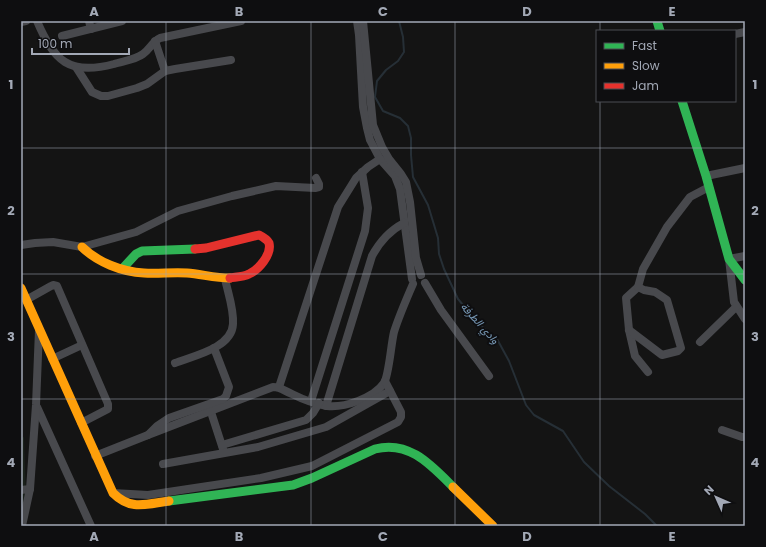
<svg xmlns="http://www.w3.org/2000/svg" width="766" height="547" viewBox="0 0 766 547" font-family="Poppins,Vazirmatn,sans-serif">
<rect width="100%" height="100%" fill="#141414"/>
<!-- green -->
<polygon fill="#1a211b" points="24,437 26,497 21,517 21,438"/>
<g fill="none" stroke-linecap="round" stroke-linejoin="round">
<!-- stream -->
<polyline stroke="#262f36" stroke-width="2" points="399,21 403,37 404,52 398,61 386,70 377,81 375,97 383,111 400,118 408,126 411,138 411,155 413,177 428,205 438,238 439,254 444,269 458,299 480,325 497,339 509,361 526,405 534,415 563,431 584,462 609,486 645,514 657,526"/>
<!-- street -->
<g stroke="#48494d" stroke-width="8">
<path d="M37,21c17,40 32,55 77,43 9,-3 21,-4 29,-10 7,-5 9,-12 17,-16l81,-17"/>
<polyline points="89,21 91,29"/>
<polyline points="357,21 359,35 363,107 367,128 370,140 380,159 395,176 400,189 412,279"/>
<polyline points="363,21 373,125 382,147 389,159 401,174 406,182 410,202 416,258 421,275"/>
<polyline points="21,22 26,21"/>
<polyline points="735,34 745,32"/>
<polyline points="62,36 122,21"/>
<polyline points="155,41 165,71"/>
<polyline points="76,67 92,92 101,96 108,96 137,88 147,84 165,71 175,69 231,60"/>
<polyline points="706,176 745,168"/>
<polyline points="21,245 35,243 53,242 82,247 136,232 178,211 232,196 276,186 315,188 319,187 319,184 316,178"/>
<polyline points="745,256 729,259 734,302 745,319"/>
<polyline points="425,283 441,310 489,376"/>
<polyline points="638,287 626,298 629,330 635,356 648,372"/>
<polyline points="26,300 51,286 53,285 57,286 108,404 108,409 81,423"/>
<polyline points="629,330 662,355 678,351 681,348 667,300 655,292 644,290 638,287 643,269 667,227 690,197 709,187"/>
<polyline points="700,342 736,307"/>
<polyline points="52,359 82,345"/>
<path d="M175,363c18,-7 57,-15 58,-39 1,-15 -5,-31 -8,-45"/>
<polyline points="279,387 338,207 356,178 368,167 380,159"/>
<polyline points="311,401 365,231 368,208 362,172"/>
<path d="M326,406l46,-150c8,-15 17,-25 32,-33"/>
<polyline points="37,407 91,526"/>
<polyline points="211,412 223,449"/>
<polyline points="722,430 742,437 745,437"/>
<path d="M148,435l125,-48c8,0 11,4 19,7 10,5 23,10 35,12 17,2 47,-8 57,-23 5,-8 7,-39 10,-51 5,-16 12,-32 19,-48"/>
<polyline points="222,445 306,420 313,413 319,403"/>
<polyline points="95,456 148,435 157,426 169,418 223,399 226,396 229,387 214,348"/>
<polyline points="163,464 258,447 326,427 390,391"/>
<polyline points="21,490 30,489"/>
<polyline points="113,493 148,495 261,478 312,466 398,422 401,417 401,412 385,381"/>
<polyline points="22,526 30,489 36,405 39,330"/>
</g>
<!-- fast -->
<g stroke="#30b455" stroke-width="9">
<polyline points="657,21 660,31"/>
<polyline points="682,101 706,176 729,259 745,280"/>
<polyline points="123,268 136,254 142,251 195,249"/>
<path d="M169,501l124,-16 19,-7 63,-29c34,-9 56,16 78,38"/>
</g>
<!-- slow -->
<g stroke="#ff9f0a" stroke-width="9">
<path d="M82,247c15,15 40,25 62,26 14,1 28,-1 43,0 14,1 28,5 43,5"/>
<path d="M21,288l92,205c18,18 33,11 56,8"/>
<polyline points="453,487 493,526"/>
</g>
<!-- jam -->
<path stroke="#e5322d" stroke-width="9" d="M195,249l11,-1 53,-13c4,2 8,4 10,8 3,12 -11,27 -20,31 -6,3 -13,3 -19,4"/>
</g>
<!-- grid -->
<path fill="none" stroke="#a3a9b6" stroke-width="1" stroke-opacity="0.55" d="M166,21v505M311,21v505M455,21v505M600,21v10M600,101v425M21,148h724M21,274h724M21,399h724"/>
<g text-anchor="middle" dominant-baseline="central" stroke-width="4" stroke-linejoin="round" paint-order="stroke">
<!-- water labels -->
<g font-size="11" font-style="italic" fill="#7798b5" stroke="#0e0e10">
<text transform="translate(480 323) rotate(48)">وادي الطرفة</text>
</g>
</g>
<!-- border -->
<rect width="766" height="547" fill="none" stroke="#0e0e10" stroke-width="44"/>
<!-- legend -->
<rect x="596" y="30" width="140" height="72" fill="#0e0e10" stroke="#4a4c52"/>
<rect x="604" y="43" width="20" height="6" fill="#30b455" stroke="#4a4c52"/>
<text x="632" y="50" font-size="12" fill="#a3a9b6">Fast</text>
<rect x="604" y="63" width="20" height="6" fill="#ff9f0a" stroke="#4a4c52"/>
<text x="632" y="70" font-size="12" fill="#a3a9b6">Slow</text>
<rect x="604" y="83" width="20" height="6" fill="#e5322d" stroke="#4a4c52"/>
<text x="632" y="90" font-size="12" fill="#a3a9b6">Jam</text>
<!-- north arrow -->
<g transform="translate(716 497) rotate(315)" stroke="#0e0e10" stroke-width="3" paint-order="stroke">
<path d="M0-3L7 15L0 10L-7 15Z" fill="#a3a9b6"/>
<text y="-6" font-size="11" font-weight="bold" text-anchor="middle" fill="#a3a9b6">N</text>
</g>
<!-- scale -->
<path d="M32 48v6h97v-6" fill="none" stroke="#a3a9b6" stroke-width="2"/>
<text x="38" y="48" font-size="12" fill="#a3a9b6" stroke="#0e0e10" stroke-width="3" paint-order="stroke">100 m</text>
<rect x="22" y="22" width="722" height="503" fill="none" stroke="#a3a9b6" stroke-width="1.5"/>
<g font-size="13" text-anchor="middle" font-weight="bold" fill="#a3a9b6">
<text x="94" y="16">A</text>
<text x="239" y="16">B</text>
<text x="383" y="16">C</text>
<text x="527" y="16">D</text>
<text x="672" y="16">E</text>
<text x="11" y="89">1</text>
<text x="755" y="89">1</text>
<text x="11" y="215">2</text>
<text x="755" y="215">2</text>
<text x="11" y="341">3</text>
<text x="755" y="341">3</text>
<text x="11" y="467">4</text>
<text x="755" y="467">4</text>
<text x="94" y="541">A</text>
<text x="239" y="541">B</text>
<text x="383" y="541">C</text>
<text x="527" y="541">D</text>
<text x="672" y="541">E</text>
</g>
</svg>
